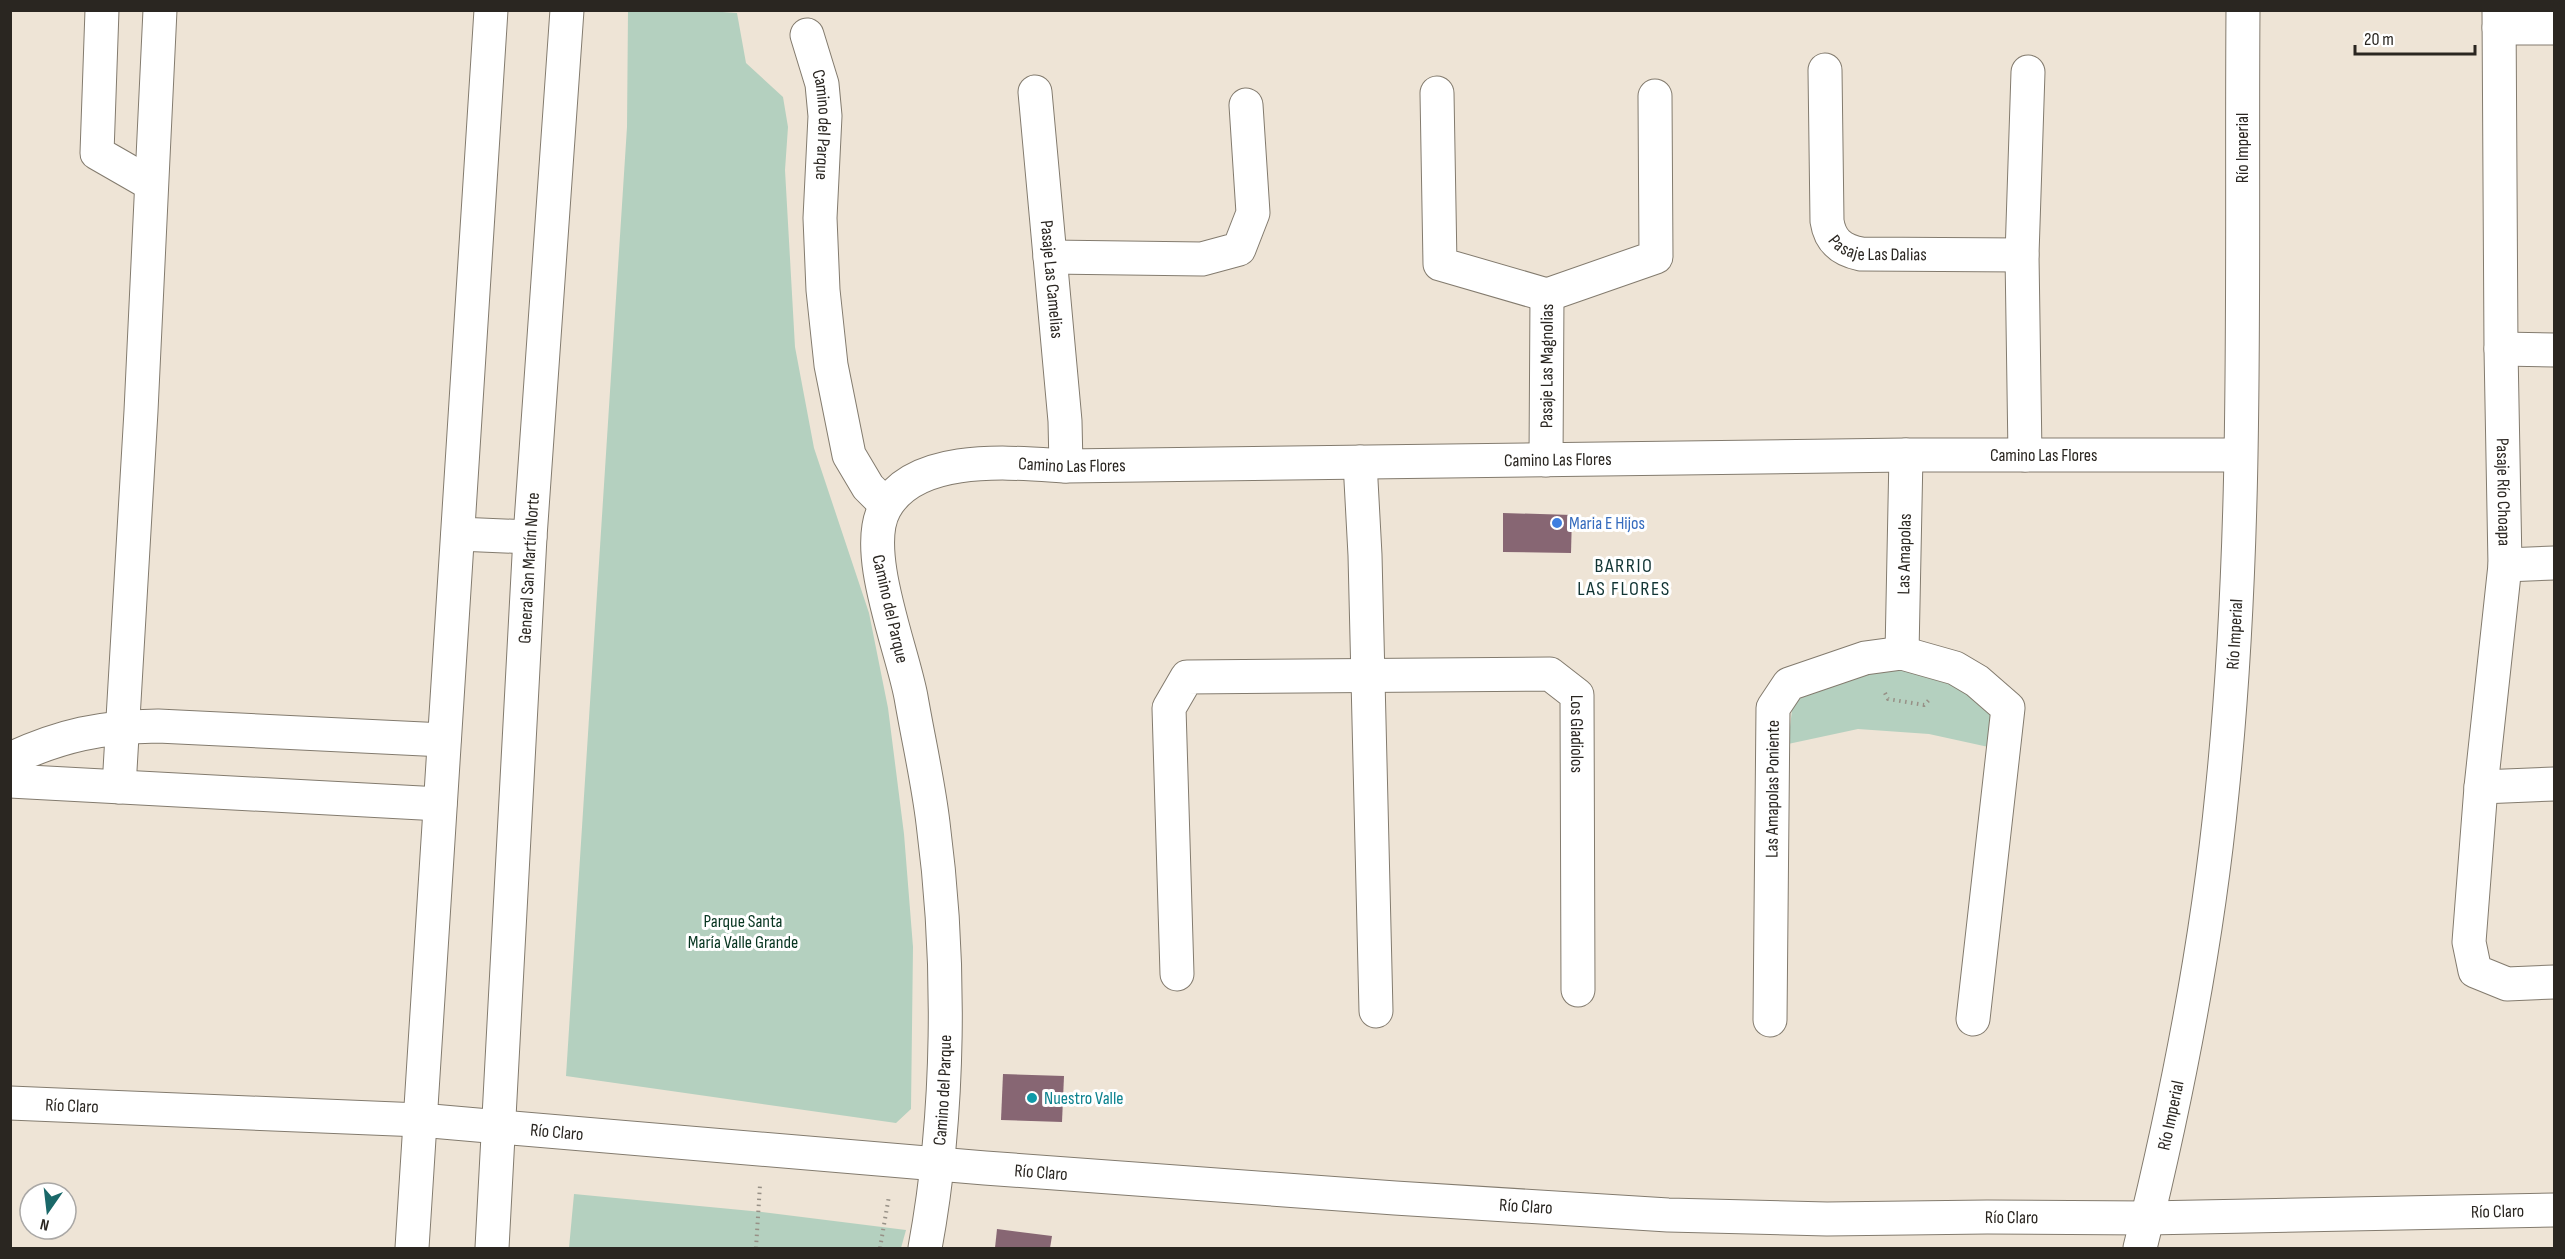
<svg xmlns="http://www.w3.org/2000/svg" width="2565" height="1259" viewBox="0 0 2565 1259" font-family="'Sofia Sans Condensed',sans-serif">
<rect width="100%" height="100%" fill="#eee4d6"/>
<!-- green -->
<g fill="#b4d0bf">
<polygon points="693,10 737,13 746,63 783,97 788,127 785,170 795,347 814,448 869,613 888,708 904,834 913,947 911,1109 896,1123 566,1076 627,127 628,11"/>
<polygon points="1901,665 1948,678 1997,710 1993,748 1929,734 1858,729 1788,744 1794,693"/>
<polygon points="574,1194 762,1212 906,1230 901,1248 569,1248"/>
</g>
<!-- building -->
<g fill="#876673">
<polygon points="1503,513 1572,515 1571,553 1503,552"/>
<polygon points="1003,1074 1064,1076 1062,1122 1001,1120"/>
<polygon points="997,1229 1052,1236 1050,1248 995,1248"/>
</g>
<g fill="none" stroke-linecap="round" stroke-linejoin="round">
<!-- minor casing -->
<g stroke="#837b6e" stroke-width="35">
<g id="minor">
<polyline points="102,10 97,153 151,184"/>
<path id="s1" d="M2499,10l2,339 4,216 -24,222 -12,155 6,29 32,13 47,-2"/>
<polyline points="2499,28 2554,28"/>
<path id="s2" d="M807,35l15,49 3,32 -5,102 3,72 8,75 18,90 19,32 18,18"/>
<path id="s3" d="M1825,70l2,151c3,20 14,29 34,33l161,1"/>
<path id="s4" d="M1035,92l30,329 1,45"/>
<polyline points="1437,93 1440,264 1547,295"/>
<polyline points="1050,257 1202,259 1239,249 1253,213 1246,105"/>
<polyline points="1547,295 1656,257 1655,96"/>
<polyline points="2501,349 2554,350"/>
<polyline points="2025,455 2022,255 2028,72"/>
<path id="s5" d="M1546,460l1,-165"/>
<polyline points="1360,462 1365,555 1376,1011"/>
<polyline points="2505,565 2554,563"/>
<path id="s6" d="M1902,653l4,-198"/>
<path d="M10,759c52,-24 91,-32 148,-33l286,14"/>
<polyline points="10,781 440,804"/>
<polyline points="119,787 141,411 160,10"/>
<polyline points="2481,787 2554,784"/>
<path id="s7" d="M1177,974l-8,-266 18,-31 363,-3 27,21 1,295"/>
<path id="s8" d="M1770,1020l3,-312 16,-24 76,-26 37,-5 53,15 22,13 31,27 -35,311"/>
<path id="s9" d="M10,1103l410,17"/>
<path id="s10" d="M500,1127l485,41 410,30 273,17 159,4 160,-2 160,1 407,-8"/>
<path id="s11" d="M925,1248c25,-136 26,-288 8,-425 -5,-42 -15,-85 -22,-126 -9,-49 -50,-147 -26,-189 31,-56 128,-45 181,-42l840,-11h334"/>
<path id="s12" d="M2140,1248c37,-150 67,-301 82,-455 27,-259 19,-522 21,-783"/>
</g>
</g>
<!-- secondary casing -->
<g stroke="#837b6e" stroke-width="35">
<g id="secondary">
<polyline points="458,534 530,537"/>
<polyline points="420,1120 500,1127"/>
<polyline points="412,1248 491,10"/>
<path id="s13" d="M492,1248l38,-711 37,-527"/>
</g>
</g>
<!-- path -->
<g stroke="#979086" stroke-width="4" stroke-dasharray="1.5 4.5" stroke-linecap="butt">
<polyline points="1885,693 1888,699 1924,705 1930,699"/>
<polyline points="756,1248 760,1185"/>
<polyline points="880,1248 889,1196"/>
</g>
<!-- minor -->
<use href="#minor" stroke="#fff" stroke-width="33"/>
<!-- secondary -->
<use href="#secondary" stroke="#fff" stroke-width="33"/>
</g>
<!-- markers -->
<circle fill="#3f7fe0" stroke="#fff" stroke-width="2" cx="1557" cy="523" r="6"/>
<circle fill="#0f9aa8" stroke="#fff" stroke-width="2" cx="1032" cy="1098" r="6"/>
<g text-anchor="middle" dominant-baseline="central" stroke-width="6" stroke-linejoin="round" paint-order="stroke">
<!-- street labels -->
<g font-size="18" fill="#2a2621" stroke="#fff">
<text stroke="none"><textPath href="#s2" startOffset="92">Camino del Parque</textPath></text>
<text transform="translate(2242 148) rotate(-90)">Río Imperial</text>
<text stroke="none"><textPath href="#s3" startOffset="218">Pasaje Las Dalias</textPath></text>
<text stroke="none"><textPath href="#s4" startOffset="188">Pasaje Las Camelias</textPath></text>
<text stroke="none"><textPath href="#s5" startOffset="94">Pasaje Las Magnolias</textPath></text>
<text stroke="none"><textPath href="#s11" startOffset="1922">Camino Las Flores</textPath></text>
<text stroke="none"><textPath href="#s11" startOffset="1436">Camino Las Flores</textPath></text>
<text stroke="none"><textPath href="#s11" startOffset="950">Camino Las Flores</textPath></text>
<text stroke="none"><textPath href="#s1" startOffset="482">Pasaje Río Choapa</textPath></text>
<text stroke="none"><textPath href="#s6" startOffset="99">Las Amapolas</textPath></text>
<text stroke="none"><textPath href="#s13" startOffset="681">General San Martín Norte</textPath></text>
<text transform="translate(890 609) rotate(77)">Camino del Parque</text>
<text stroke="none"><textPath href="#s12" startOffset="622">Río Imperial</textPath></text>
<text stroke="none"><textPath href="#s7" startOffset="738">Los Gladiolos</textPath></text>
<text stroke="none"><textPath href="#s8" startOffset="231">Las Amapolas Poniente</textPath></text>
<text stroke="none"><textPath href="#s11" startOffset="159">Camino del Parque</textPath></text>
<text stroke="none"><textPath href="#s9" startOffset="62">Río Claro</textPath></text>
<text stroke="none"><textPath href="#s12" startOffset="136">Río Imperial</textPath></text>
<text stroke="none"><textPath href="#s10" startOffset="57">Río Claro</textPath></text>
<text stroke="none"><textPath href="#s10" startOffset="543">Río Claro</textPath></text>
<text stroke="none"><textPath href="#s10" startOffset="1029">Río Claro</textPath></text>
<text stroke="none"><textPath href="#s10" startOffset="2001">Río Claro</textPath></text>
<text stroke="none"><textPath href="#s10" startOffset="1515">Río Claro</textPath></text>
</g>
<!-- shop labels -->
<g font-size="18" fill="#366cbe" stroke="#fff" text-anchor="start">
<text x="1569" y="523">Maria E Hijos</text>
</g>
<!-- park labels -->
<g font-size="18" fill="#073520" stroke="#fff">
<text x="743" y="921">Parque Santa<tspan x="743" dy="21">María Valle Grande</tspan></text>
</g>
<!-- culture labels -->
<g font-size="18" fill="#0d838f" stroke="#fff" text-anchor="start">
<text x="1044" y="1098">Nuestro Valle</text>
</g>
<!-- neighbourhood labels -->
<g font-size="20" letter-spacing="1.5" fill="#113434" stroke="#fff">
<text x="1624" y="566">BARRIO<tspan x="1624" dy="23">LAS FLORES</tspan></text>
</g>
</g>
<!-- border -->
<rect width="2565" height="1259" fill="none" stroke="#2a2621" stroke-width="24"/>
<!-- north arrow -->
<g transform="translate(48 1211) rotate(194)"><circle r="28" fill="#ffffff" stroke="#aaa8a6" stroke-width="1.5"/>
<path d="M0-4.5L10 22L0 15L-10 22Z" fill="#1a6869"/>
<text y="-9" font-size="16" font-weight="bold" text-anchor="middle" fill="#2a2621">N</text>
</g>
<!-- scale -->
<path d="M2355 45v9h120v-9" fill="none" stroke="#2a2621" stroke-width="3"/>
<text x="2364" y="45" font-size="18" fill="#2a2621" stroke="#ffffff" stroke-width="4.5" paint-order="stroke">20 m</text>
</svg>
